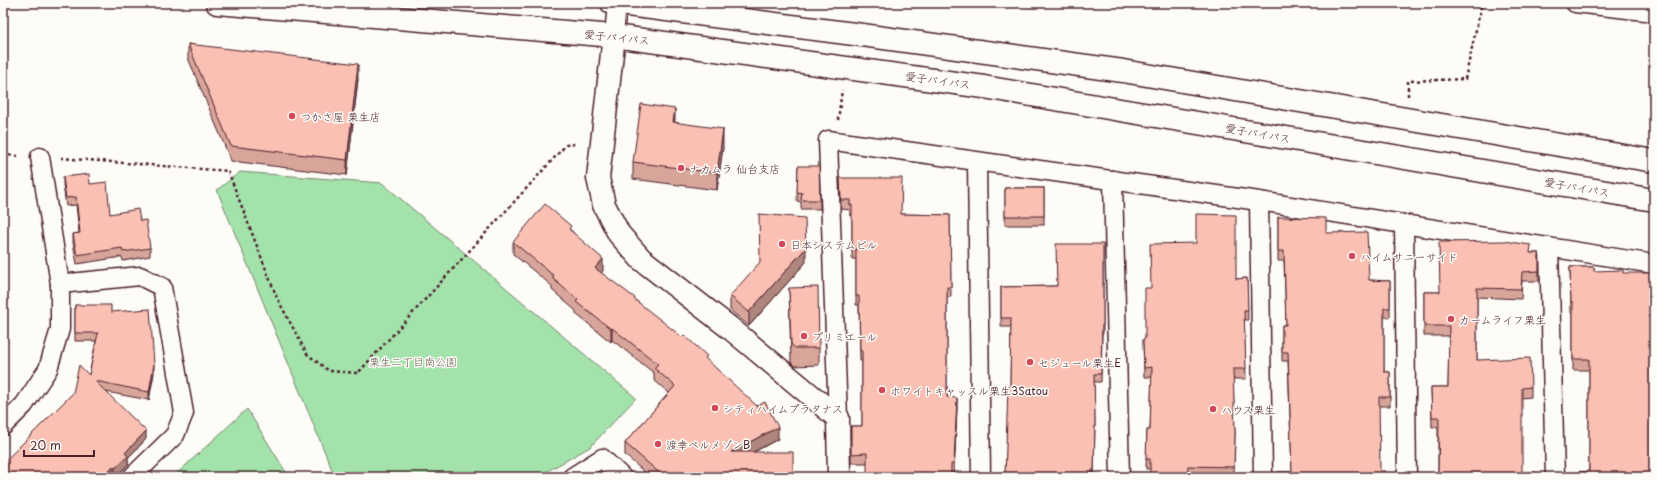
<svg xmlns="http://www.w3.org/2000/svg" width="1657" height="480" viewBox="0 0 1657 480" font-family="'Playpen Sans','Klee One',sans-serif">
<rect width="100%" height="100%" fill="#fdfcf7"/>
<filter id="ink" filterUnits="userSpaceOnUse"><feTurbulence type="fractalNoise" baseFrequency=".025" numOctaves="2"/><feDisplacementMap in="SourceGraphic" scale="8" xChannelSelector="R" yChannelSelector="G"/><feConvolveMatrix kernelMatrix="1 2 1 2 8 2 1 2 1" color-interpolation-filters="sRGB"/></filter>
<g filter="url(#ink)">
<!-- green -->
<g fill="#a3e3ab" stroke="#76816b">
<polygon points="240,172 382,183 636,398 590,447 537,477 335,477 217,190"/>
<polygon points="247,409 289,477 173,477"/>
</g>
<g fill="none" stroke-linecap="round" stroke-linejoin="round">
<!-- street casing -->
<g stroke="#4a1f2b" stroke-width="21">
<g id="street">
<polyline points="1575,3 1654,12"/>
<polyline points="614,36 617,3"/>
<polyline points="977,162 981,477"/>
<polyline points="1113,180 1120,477"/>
<polyline points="1259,201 1263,477"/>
<polyline points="1404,224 1407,477"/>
<polyline points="1549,247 1555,477"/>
<polyline points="60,284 140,276 162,287 184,413 175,435 132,477"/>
<polyline points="838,418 828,140 1259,201 1654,264"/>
<polyline points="3,426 24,405 48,369 60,329 60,284 40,157"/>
<polyline points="572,477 602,458 622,477"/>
</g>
</g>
<!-- secondary casing -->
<g stroke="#4a1f2b" stroke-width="25">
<polyline id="secondary" points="614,36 598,178 604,205 619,234 641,259 730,328 838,418 839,477"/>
</g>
<!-- highway casing -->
<g stroke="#4a1f2b" stroke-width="25">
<g id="highway">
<polyline points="217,3 614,36 984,87 1654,200"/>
<polyline points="612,3 862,35 1123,71 1654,161"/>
</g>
</g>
<!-- path -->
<g stroke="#4a1f2b" stroke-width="2.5" stroke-dasharray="3 3" stroke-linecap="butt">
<polyline points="1408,96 1408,81 1465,79 1482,3"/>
<polyline points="838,120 842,90"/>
<polyline points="3,155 20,156"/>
<polyline points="61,158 228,171 277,298 307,354 329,371 358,373 566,145 575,144"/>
</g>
<!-- street -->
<use href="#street" stroke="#fdfcf7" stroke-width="18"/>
<!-- secondary -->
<use href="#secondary" stroke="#fdfcf7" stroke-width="22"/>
<!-- highway -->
<use href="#highway" stroke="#fdfcf7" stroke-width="22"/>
</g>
<!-- wall -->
<g fill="#d7a59a" stroke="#4a1f2b">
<polygon points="188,44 358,79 347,175 231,161 188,58"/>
<polygon points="675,123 723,147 717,190 633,179 633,162"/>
<polygon points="798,166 820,200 820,209 801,209 801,202 797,201"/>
<polygon points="63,177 90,184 110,214 140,221 150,248 150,256 123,261 122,257 77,264 73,243 73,234 79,233 76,205 66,206 63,185"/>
<polygon points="840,178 902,214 950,215 951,297 947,297 947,397 957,407 954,474 867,463 851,463 851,426 862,426 862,361 860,361 859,305 856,305 856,259 852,259 852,215 850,215 850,210 841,209"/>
<rect x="1005" y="188" width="39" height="37"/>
<polygon points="1278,217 1326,233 1369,280 1390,281 1390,317 1384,317 1384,372 1390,372 1390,406 1379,406 1292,472 1288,361 1282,361 1282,325 1286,325 1284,261 1278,261"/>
<polygon points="571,230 603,271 601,273 635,300 707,361 778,439 754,452 793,477 650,477 625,455 625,443 669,393 654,380 654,373 612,340 611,342 576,314 576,311 552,290 552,286 513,254 513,242"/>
<polygon points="1103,244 1103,334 1102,334 1101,382 1094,382 1095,421 1094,477 1005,477 1010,387 1011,327 1001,327 1001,287 1057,286"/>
<polygon points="1531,253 1539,253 1539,281 1522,281 1521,299 1477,297 1477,360 1531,387 1531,397 1522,398 1438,477 1438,427 1432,427 1431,387 1448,387 1449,336 1424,336 1424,292 1439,292"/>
<polygon points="806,262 749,326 730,310 730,296"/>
<polygon points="1570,267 1594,267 1589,471 1589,370 1573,370 1573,313 1571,313"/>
<polygon points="1247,278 1248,320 1244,320 1246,379 1233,379 1235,433 1234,477 1188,476 1150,469 1146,469 1147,430 1150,430 1152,377 1144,377 1143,339 1145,339 1151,288 1236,279"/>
<polygon points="789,288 819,348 819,365 795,366 791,362"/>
<polygon points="75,305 111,312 154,373 149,400 106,392 146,439 128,458 128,465 115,477 113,475 111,477 3,477 89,375 96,341 75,341"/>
</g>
<!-- shaded-wall -->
<g fill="#af867d" stroke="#4a1f2b">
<polygon points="358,64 358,79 347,175 347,160"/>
<polygon points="675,109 675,126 673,122"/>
<polygon points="723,129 723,147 717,190 717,173"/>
<polygon points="806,248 806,262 749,326 749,312"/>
<polygon points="603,259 603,271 595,280 595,268"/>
<polygon points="612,328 612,340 611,342 611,329"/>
<polygon points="154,364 154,373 149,400 149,392"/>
<polygon points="957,398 957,407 954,474 954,464"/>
<polygon points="778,427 778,439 731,464 731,452"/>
<polygon points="146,431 146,439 128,458 128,465 115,477 115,468 125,453"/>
<polygon points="113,466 113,475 111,477 102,477"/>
</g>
<!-- building -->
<g fill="#fac0b3" stroke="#4a1f2b">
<polygon points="188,44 358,64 347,160 231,146"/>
<polygon points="641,104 675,109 673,122 723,129 717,173 633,162"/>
<polygon points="798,166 819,166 820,200 801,200 802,193 797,192"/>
<polygon points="89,174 90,184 107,182 110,214 138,209 140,221 146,220 150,248 123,252 122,248 77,255 73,234 80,233 76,197 66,198 63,177"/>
<polygon points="840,178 902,178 901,214 950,215 951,287 947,287 947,397 957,398 954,464 951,464 951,477 867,477 867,453 851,454 851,426 862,426 862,351 860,351 859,296 856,296 856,249 852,249 852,205 850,205 850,200 841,200"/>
<rect x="1005" y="188" width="39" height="28"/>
<polygon points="545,204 571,226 569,229 603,259 595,268 635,298 634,299 682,337 684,335 707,356 705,358 757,406 765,402 778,427 731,452 793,452 793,477 664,477 625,443 675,386 654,368 658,364 612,328 611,329 576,302 578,300 552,278 554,276 513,242"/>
<polygon points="759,214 805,218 806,248 749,312 730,296 760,262"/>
<polygon points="1196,214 1236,215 1236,279 1247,278 1248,310 1244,310 1246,369 1233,369 1235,433 1234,467 1188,466 1187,477 1150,477 1150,459 1146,459 1147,430 1150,430 1152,367 1144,368 1143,339 1145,339 1145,288 1151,288 1150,244 1196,243"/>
<polygon points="1278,217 1326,218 1326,233 1367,232 1369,280 1390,281 1390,308 1384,308 1384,372 1390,372 1390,397 1379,397 1380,471 1385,471 1385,477 1278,477 1278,472 1292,472 1288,352 1282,352 1282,325 1286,325 1284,251 1278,251"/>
<polygon points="1504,241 1531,245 1530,253 1539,253 1539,271 1522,272 1521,289 1477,288 1477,360 1530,358 1531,387 1522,388 1522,472 1535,472 1536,477 1438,477 1439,417 1432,417 1431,387 1448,387 1449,326 1424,326 1424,292 1440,292 1439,242"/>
<polygon points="1056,244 1103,244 1103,325 1102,325 1101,374 1094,374 1095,421 1094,470 1092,470 1092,477 1005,477 1008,387 1010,387 1011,318 1001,318 1001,287 1057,286"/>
<polygon points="1570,267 1594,267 1594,271 1623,270 1623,273 1654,273 1654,477 1577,477 1578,472 1589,471 1589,359 1573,359 1573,302 1571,302"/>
<polygon points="818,287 819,348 795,348 791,344 789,288"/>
<polygon points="75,305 111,305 111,312 150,309 154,364 149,392 95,381 146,431 125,453 128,456 115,468 113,466 102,477 3,477 3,463 73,393 79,365 89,375 98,333 75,333"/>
</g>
</g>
<!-- markers -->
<g fill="#d1495b" stroke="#fdfcf7" stroke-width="1.5">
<circle cx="292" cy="116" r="4"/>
<circle cx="681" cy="168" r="4"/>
<circle cx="782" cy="244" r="4"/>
<circle cx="1352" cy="256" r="4"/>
<circle cx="1451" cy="319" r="4"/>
<circle cx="804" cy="336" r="4"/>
<circle cx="1030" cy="362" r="4"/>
<circle cx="882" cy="390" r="4"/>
<circle cx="715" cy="408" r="4"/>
<circle cx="1213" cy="409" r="4"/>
<circle cx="658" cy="444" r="4"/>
</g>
<g text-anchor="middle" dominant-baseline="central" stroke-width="3" stroke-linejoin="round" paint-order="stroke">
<!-- street labels -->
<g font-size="11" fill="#4a1f2b" stroke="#fdfcf7">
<text transform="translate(617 37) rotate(6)">愛子バイパス</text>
<text transform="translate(938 80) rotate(8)">愛子バイパス</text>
<text transform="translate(1258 133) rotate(10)">愛子バイパス</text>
<text transform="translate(1577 187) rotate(10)">愛子バイパス</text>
</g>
<!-- poi labels -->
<g font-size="11" fill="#4a1f2b" stroke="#fdfcf7" text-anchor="start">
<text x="300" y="116">つかさ屋 栗生店</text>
<text x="689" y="168">ナカムラ 仙台支店</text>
<text x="790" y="244">日本システムビル</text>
<text x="1360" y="256">ハイムサニーサイド</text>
<text x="1459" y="319">カームライフ栗生</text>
<text x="812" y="336">プリミエール</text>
<text x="1038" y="362">セジュール栗生E</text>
<text x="890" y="390">ホワイトキャッスル栗生3Satou</text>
<text x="723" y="408">シティハイムプラタナス</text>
<text x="1221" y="409">ハウス栗生</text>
<text x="666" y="444">渡幸ベルメゾンB</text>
</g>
<!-- park labels -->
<g font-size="11" fill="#655a51" stroke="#fdfcf7">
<text x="413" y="361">栗生二丁目南公園</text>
</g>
</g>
<!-- margin -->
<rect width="1657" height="480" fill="none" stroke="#fdfcf7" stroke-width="16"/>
<rect x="8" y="8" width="1641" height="464" fill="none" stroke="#4a1f2b" stroke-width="1.5" filter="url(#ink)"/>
<!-- scale -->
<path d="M24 450v6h70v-6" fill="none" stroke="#4a1f2b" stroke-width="2"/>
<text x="30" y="450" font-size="12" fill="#4a1f2b" stroke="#fdfcf7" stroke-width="3" paint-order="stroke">20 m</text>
</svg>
